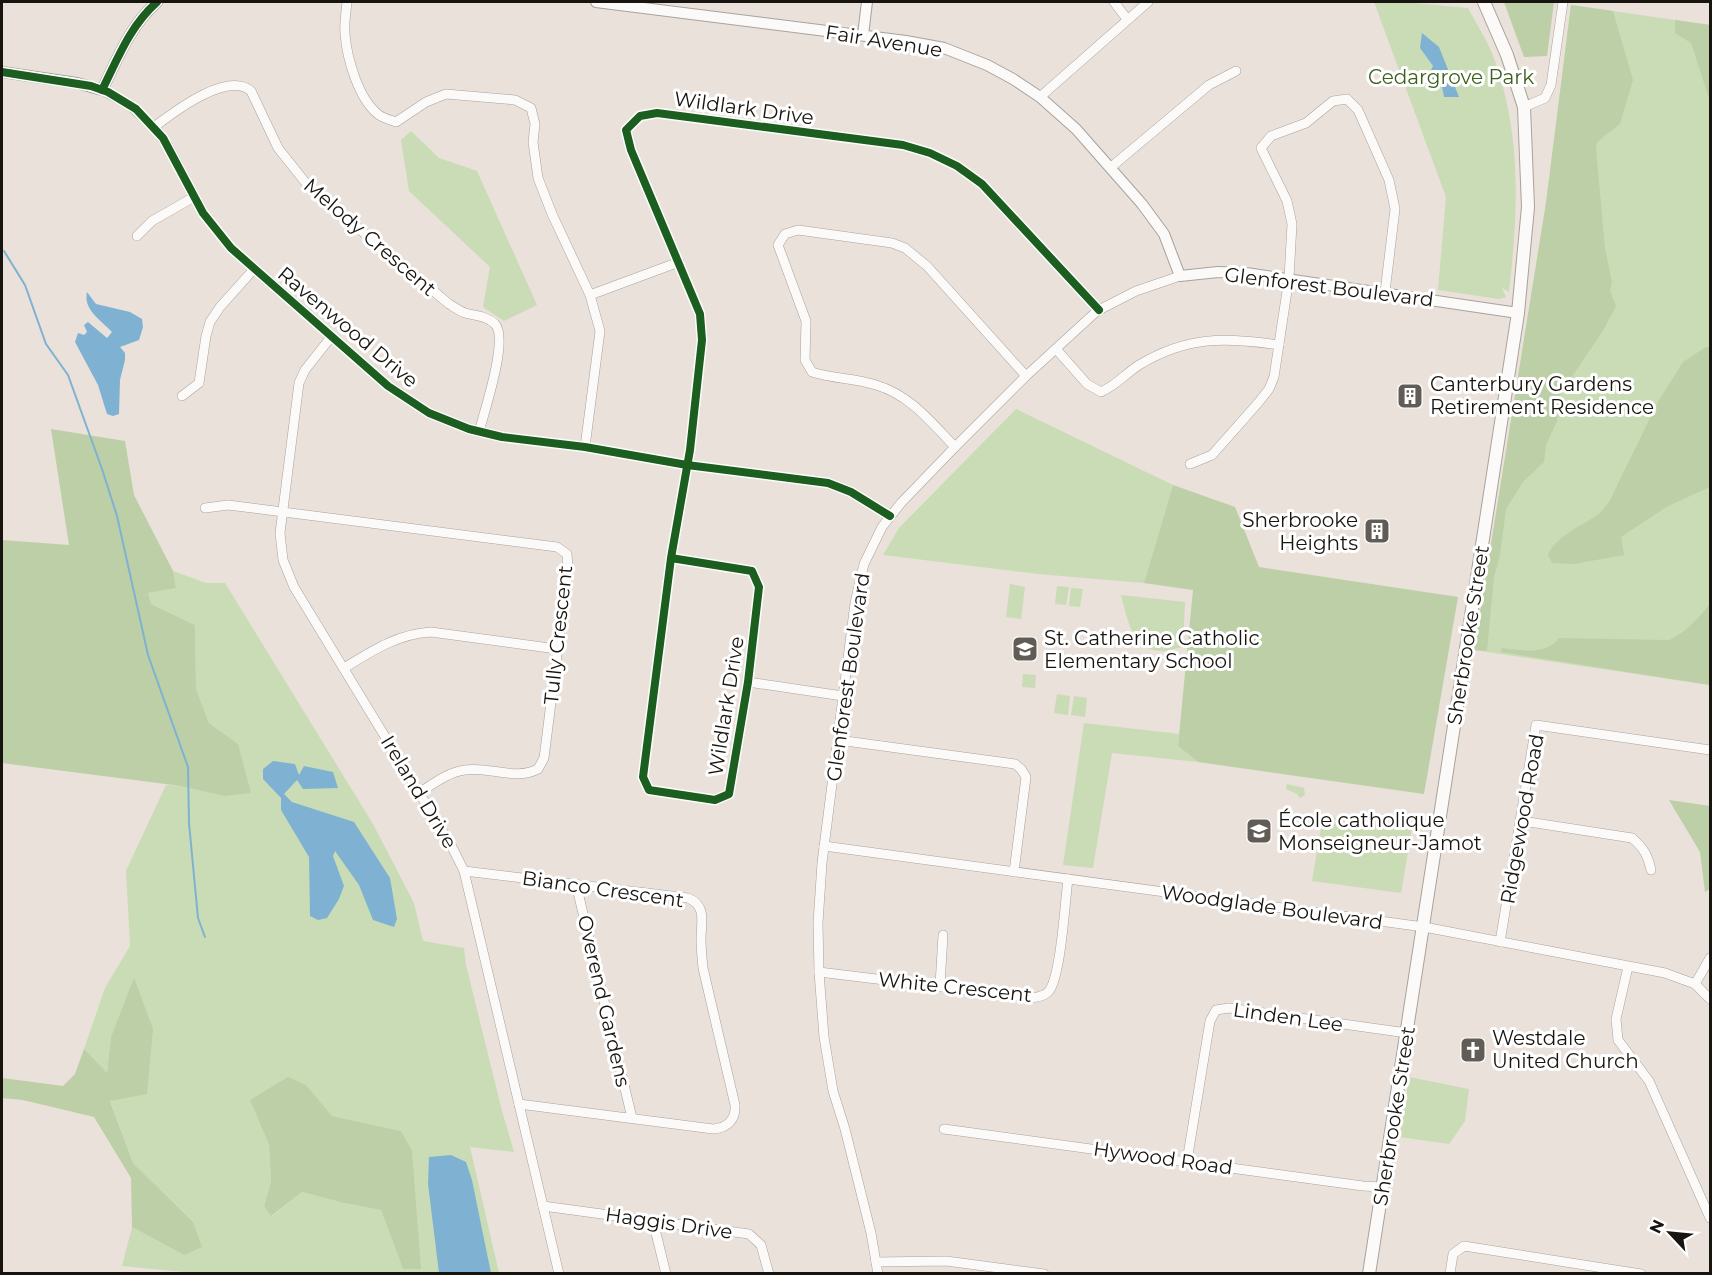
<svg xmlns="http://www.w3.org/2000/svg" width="1712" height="1275" viewBox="0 0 1712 1275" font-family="Montserrat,sans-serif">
<rect width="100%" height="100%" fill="#e9e1da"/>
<!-- green -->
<g fill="#cadcb5" fill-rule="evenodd">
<path d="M1374,2h30l64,6c9,17 21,35 27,53 27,78 23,151 14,231l-7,-4 4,9 -7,2 -61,-9 8,-93z"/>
<polygon points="1571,5 1710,25 1710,685 1474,650 1546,203"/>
<polygon points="411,131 439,158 477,171 537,305 504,321 483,307 490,267 409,191 401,140"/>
<polygon points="1016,409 1173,485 1144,583 1038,574 883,555 899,528"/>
<path d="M173,571l33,12h19l148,241 41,79 9,38 41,7 2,17 36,146 12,41 -44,-5 29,126 -294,1 -83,-8 10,-39 52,28 9,-33 -60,-59 -23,-63 25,-121 -24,58 -4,37 -23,-25 21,-61 25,-42 -4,-75 40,-86 15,1 57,-42 -29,-21 -13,-34 -1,-64 -44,-21 -3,-11 28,-5zM306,1086l26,30 69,15 2,138 -22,-59 -37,-7 -42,-11 -30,24 -8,-10 7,-24 -2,-38z"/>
<polygon points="1010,584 1025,587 1021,619 1006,617"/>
<polygon points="1057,586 1069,587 1066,605 1055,604"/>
<polygon points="1071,588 1083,589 1080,607 1069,606"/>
<path d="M1121,595l64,7 -2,45c-7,1 -16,5 -24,4 -28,-3 -32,-34 -38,-56z"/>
<polygon points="1023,674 1036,675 1035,688 1022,687"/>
<polygon points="1057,694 1070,696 1068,715 1054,713"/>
<polygon points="1074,696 1087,698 1085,717 1071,715"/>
<polygon points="1084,723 1179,734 1178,746 1198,762 1112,753 1093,868 1063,865"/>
<polygon points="1287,784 1304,788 1305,795 1300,798 1297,794 1286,789"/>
<polygon points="1323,816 1412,828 1401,893 1312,881"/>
<polygon points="1409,1077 1469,1089 1465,1121 1449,1144 1400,1137"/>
</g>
<!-- forest -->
<g fill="#bccfa6">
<polygon points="1504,2 1554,2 1547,56 1524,57"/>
<polygon points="1571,5 1613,11 1633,80 1620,124 1603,137 1597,143 1596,148 1605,249 1612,282 1610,291 1616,306 1604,329 1561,393 1558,403 1557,421 1546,445 1544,462 1523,482 1506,509 1500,555 1494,577 1487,651 1474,650 1546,203"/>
<polygon points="1675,20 1710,25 1710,101 1691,43 1675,33"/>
<path d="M1706,347h4v140l-42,19 -47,31 3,18 -50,9 -22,-1 -4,-8c5,-16 34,-30 48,-39 5,-3 9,-9 13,-14l49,-100 25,-40z"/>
<polygon points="51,429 125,441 134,495 173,571 176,588 148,593 151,604 195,625 196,689 209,723 238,744 251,793 225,796 181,786 2,763 2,540 69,545"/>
<polygon points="1173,485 1235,507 1259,567 1458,597 1424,794 1198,762 1178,746 1193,590 1144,583"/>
<path d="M1710,604v81l-209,-33 1,-4c19,2 44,8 57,-10l110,2c17,-7 30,-23 41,-36z"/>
<polygon points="1669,800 1710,806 1710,889 1705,892 1700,852"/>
<polygon points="134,978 153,1029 147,1094 110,1101 133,1163 193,1222 202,1247 184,1255 132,1227 131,1178 94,1117 23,1100 2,1098 2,1078 63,1086 75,1074 84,1049 107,1073 111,1037"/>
<polygon points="288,1077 306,1085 332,1116 401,1131 412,1151 421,1269 403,1269 381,1210 344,1203 302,1192 271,1216 264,1206 271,1182 269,1144 250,1100"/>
</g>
<!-- water -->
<g fill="#7fb2d2">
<polygon points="1422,33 1439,47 1459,97 1444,97 1440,77 1434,81 1429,74 1433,66 1420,48"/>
<path d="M87,292l9,12 34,8 12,7 1,8 -4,13 -19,7 5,6v7l-5,20 -1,34 -6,2 -6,-2 -9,-29 -23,-43 3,-9 6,2 3,-3 -3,-7 4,-3 19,16 5,-6c-11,-12 -29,-22 -25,-40z"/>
<polygon points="273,761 295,764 299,775 304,766 333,772 338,788 303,789 297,780 284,794 292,802 354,822 390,878 397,919 394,927 373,920 359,885 335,851 333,856 344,886 339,899 327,918 318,920 310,916 309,857 281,810 281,798 263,779 263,769"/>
<polygon points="451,1155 466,1162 472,1180 491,1273 439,1273 428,1184 429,1157"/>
</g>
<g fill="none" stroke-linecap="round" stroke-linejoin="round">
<!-- stream -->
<polyline stroke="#7fb2d2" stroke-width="2" points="4,251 25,285 46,344 68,375 102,469 117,516 148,655 188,767 189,823 198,918 205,937"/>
<!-- minor casing -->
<g stroke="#a8a29c" stroke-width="10">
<g id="minor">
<path d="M347,2c-1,10 -3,22 -2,32 2,24 13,65 34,81 4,3 12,5 17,7l30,-20 20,-8 69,6 16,8 4,16 -2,18 5,36 14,36 38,81 10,36 -15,116"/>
<polyline points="1114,2 1127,19"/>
<polyline points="102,90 128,104 155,128 168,146 203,213 231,248 388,386 429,413 469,429 502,437 585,447 687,465 828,483 851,492 890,516"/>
<polyline points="1040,97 1148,2"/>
<polyline points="1524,107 1545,98 1551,85 1563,2"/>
<path d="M154,127c20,-15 73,-56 97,-36l27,57 31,39 140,117c5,3 11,7 16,9 11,3 22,3 30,11 14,15 -11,88 -16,108"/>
<polyline points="1110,168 1209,85 1236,71"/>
<polyline points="137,236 152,221 194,197"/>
<polyline points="590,295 679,262"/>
<polyline points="331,337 305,370 299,383 280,533 283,560 294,587 451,845 464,871 559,1274"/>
<path d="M1056,349l31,35 14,8c17,-8 24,-18 38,-27 48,-29 86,-28 140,-20"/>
<polyline points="182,396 199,383 206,336 210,322 220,307 254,269"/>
<path d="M955,447c-24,-25 -45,-52 -79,-62 -21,-7 -43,-6 -64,-13l-7,-12 1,-39 -28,-76 7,-11 13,-4 94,13 13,5 22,18 99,110"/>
<polyline points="1190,464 1212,455 1258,403 1269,389 1274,377 1289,278 1292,224 1287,201 1261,148 1271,136 1306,123 1333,101 1347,99 1358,110 1374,146 1389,180 1395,209 1385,292"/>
<path d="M205,508l23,-3 329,42 10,7 1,14 -24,190 -6,11c-22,12 -49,-3 -73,1 -17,2 -32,14 -46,23"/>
<polyline points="671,558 752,571 759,587 748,682 729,794 715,800 649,790 643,777 671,558 690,450 702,340 700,314 631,150 626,130 640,116 657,113 903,145 930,153 957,166 982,184 1099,310"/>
<path d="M344,668c28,-17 53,-34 87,-36l126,17"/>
<polyline points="748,682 843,696"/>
<polyline points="838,740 1015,764 1021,769 1026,777 1014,872"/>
<path d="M1522,821l110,17c12,10 16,18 19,32"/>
<polyline points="824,846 1424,927 1665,973 1695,984 1710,999"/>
<path d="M464,871l224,27c19,8 13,24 13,41 0,10 1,19 2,29l32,137c1,14 -7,23 -22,24l-194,-25"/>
<polyline points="576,884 632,1118"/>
<polyline points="1500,942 1536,725 1710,750"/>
<polyline points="1628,967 1616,1019 1618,1040 1649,1081 1710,1218"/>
<path d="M819,972l213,26c6,-1 13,-2 17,-7 12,-15 16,-90 19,-112"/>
<polyline points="1695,984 1710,958"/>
<polyline points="940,985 943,935"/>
<polyline points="944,1129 1363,1186 1382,1187"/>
<polyline points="1187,1161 1210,1021 1216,1010 1229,1008 1407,1033"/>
<polyline points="543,1206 749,1234 761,1245 769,1274"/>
<polyline points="653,1221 666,1274"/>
<polyline points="876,1262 946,1261 1044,1274"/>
<polyline points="878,1274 871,1233 845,1129 833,1091 824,1037 819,972 818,923 822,863 855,603 864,564 882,527 901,503 955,447 1026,376 1097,311 1136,291 1180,276"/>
<polyline points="1450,1274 1453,1254 1464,1246 1641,1274"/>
</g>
</g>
<!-- tertiary casing -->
<g stroke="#a8a29c" stroke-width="12">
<g id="tertiary">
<polyline points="596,2 906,41 944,48 987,65 1013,79 1040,97 1076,129 1142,204 1164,234 1180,276 1218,272 1246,273 1518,313"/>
<polyline points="863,35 867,2"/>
<path d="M2,72l75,11 25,7c16,-32 28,-64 55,-88"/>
</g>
</g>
<!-- secondary casing -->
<g stroke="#a8a29c" stroke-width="14">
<polyline id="secondary" points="1369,1274 1518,313 1528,207 1524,107 1507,55 1484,2"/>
</g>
<!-- minor -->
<use href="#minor" stroke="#fcfaf9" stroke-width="9"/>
<!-- tertiary -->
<use href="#tertiary" stroke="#fcfaf9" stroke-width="10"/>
<!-- secondary -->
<use href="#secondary" stroke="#fcfaf9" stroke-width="12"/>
<!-- cycleway casing -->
<g stroke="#fff" stroke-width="11">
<g id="cycleway">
<polyline points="2,72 91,86 108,92 136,109 163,138 203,213 231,248 388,386 429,413 469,429 502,437 585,447 687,465 828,483 851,492 890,516"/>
<path d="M102,90c16,-32 28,-64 55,-88"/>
<polyline points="671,558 752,571 759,587 748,682 729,794 715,800 649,790 643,777 671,558 690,450 702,340 700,314 631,150 626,130 640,116 657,113 903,145 930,153 957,166 982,184 1099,310"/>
</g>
</g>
<!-- cycleway -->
<use href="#cycleway" stroke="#1b5e20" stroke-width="8"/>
</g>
<!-- icons -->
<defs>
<g id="building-square" transform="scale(1.35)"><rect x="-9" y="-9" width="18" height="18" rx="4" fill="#615c56" stroke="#fff"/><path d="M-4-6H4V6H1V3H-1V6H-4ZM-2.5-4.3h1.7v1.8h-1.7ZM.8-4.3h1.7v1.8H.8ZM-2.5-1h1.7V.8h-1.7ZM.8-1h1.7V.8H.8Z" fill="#fff"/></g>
<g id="school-square" transform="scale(1.35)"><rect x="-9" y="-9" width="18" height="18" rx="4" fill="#615c56" stroke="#fff"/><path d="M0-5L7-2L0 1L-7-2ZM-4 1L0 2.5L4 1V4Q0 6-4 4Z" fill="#fff"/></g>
<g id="church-square" transform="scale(1.35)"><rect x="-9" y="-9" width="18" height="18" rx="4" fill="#615c56" stroke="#fff"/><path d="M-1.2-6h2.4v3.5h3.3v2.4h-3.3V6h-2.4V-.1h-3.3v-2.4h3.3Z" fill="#fff"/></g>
</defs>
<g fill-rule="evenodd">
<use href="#building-square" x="1410" y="396"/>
<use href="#building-square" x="1377" y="531"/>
<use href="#school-square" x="1025" y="649"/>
<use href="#school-square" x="1259" y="831"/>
<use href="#church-square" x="1473" y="1050"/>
</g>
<g text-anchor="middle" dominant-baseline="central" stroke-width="6" stroke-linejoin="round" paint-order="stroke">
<!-- street labels -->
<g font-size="20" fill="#18140f" stroke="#fff">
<text transform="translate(884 41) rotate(9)">Fair Avenue</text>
<text transform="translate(744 108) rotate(8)">Wildlark Drive</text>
<text transform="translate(370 237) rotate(41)">Melody Crescent</text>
<text transform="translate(1329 287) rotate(7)">Glenforest Boulevard</text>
<text transform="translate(348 327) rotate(40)">Ravenwood Drive</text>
<text transform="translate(558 635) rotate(-84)">Tully Crescent</text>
<text transform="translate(1468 635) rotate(-81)">Sherbrooke Street</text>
<text transform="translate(848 677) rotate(-82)">Glenforest Boulevard</text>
<text transform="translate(726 706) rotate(-81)">Wildlark Drive</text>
<text transform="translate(419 792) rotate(59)">Ireland Drive</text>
<text transform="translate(1522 819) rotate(-80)">Ridgewood Road</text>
<text transform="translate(603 889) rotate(8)">Bianco Crescent</text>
<text transform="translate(1272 907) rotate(8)">Woodglade Boulevard</text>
<text transform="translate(955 987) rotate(6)">White Crescent</text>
<text transform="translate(604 1001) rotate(77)">Overend Gardens</text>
<text transform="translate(1288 1017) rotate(8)">Linden Lee</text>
<text transform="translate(1394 1116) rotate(-81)">Sherbrooke Street</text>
<text transform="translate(1163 1158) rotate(8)">Hywood Road</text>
<text transform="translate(669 1223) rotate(8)">Haggis Drive</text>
</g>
<!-- park labels -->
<g font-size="20" fill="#3c611b" stroke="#fff">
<text x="1451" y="77">Cedargrove Park</text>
</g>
<!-- poi labels -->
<g font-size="20" fill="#18140f" stroke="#fff" text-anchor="start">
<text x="1430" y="384">Canterbury Gardens<tspan x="1430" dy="23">Retirement Residence</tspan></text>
<text x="1358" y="520" text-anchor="end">Sherbrooke<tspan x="1358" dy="23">Heights</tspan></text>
<text x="1044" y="638">St. Catherine Catholic<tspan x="1044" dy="23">Elementary School</tspan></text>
<text x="1278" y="820">École catholique<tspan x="1278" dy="23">Monseigneur-Jamot</tspan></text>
<text x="1492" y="1038">Westdale<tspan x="1492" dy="23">United Church</tspan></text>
</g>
</g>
<!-- border -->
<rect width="1712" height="1275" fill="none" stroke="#18140f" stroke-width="6"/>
<!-- north arrow -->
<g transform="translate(1670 1233) rotate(296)" stroke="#ffffff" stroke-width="4.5" paint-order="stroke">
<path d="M0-4.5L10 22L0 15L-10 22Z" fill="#18140f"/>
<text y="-9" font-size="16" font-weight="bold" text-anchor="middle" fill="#18140f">N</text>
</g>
</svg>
